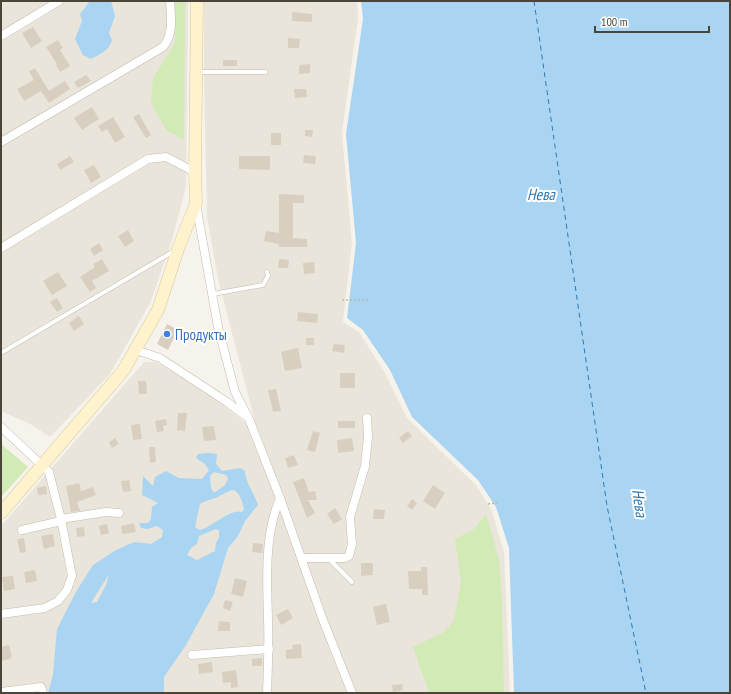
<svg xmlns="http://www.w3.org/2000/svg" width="731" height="694" viewBox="0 0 731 694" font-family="'PT Sans Narrow',sans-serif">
<rect width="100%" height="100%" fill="#f6f3ec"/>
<!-- residential -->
<g fill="#eae5da">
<polygon points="1,1 188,1 186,187 172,240 151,301 110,374 50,437 32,425 1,411"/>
<polygon points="204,1 357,1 358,18 342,133 352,243 343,322 359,332 385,373 407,418 476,485 492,511 504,552 510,693 1,693 1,526 144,362 156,362 212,396 248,425 259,437 218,279 207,217 204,78"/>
</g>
<!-- green -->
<g fill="#d2eab5">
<polygon points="175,1 185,1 184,140 166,130 151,103 153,78 175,43"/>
<polygon points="1,444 28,467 1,497"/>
<polygon points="486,514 499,559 502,604 504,693 429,693 413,647 444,632 454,620 461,582 455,539 474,529"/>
</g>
<!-- water -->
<g fill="#a9d4f2" fill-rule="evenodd">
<path d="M90,1h21l4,15 -6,17 3,7c-3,11 -12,14 -21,19l-8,-4 -8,-16 7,-18 -2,-7z"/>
<polygon points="361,1 730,1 730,693 514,693 509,548 496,507 478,480 412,417 390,370 363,330 347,318 356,243 346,134 363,19"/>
<path d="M208,453l9,1 -1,10 6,7 18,-3 5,3c1,13 9,21 13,34l-13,16 -7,15 -10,12 -14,46 -28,51 -22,32v16h-116l5,-18 4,-46 20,-39 16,-25 23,-15 18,-8 17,2 11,-7 1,-7 -6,-4 -10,3 -6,-1 -2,-5h9l3,-4 1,-12 6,-4 -16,-8 1,-19 10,10 2,-9 11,-6 13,7 23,1 7,-9 -4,-6 -9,-6 2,-4zM214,472l12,3 2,4 -3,6 -11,8 -3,-5 -1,-12zM234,490c7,5 8,11 10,19l-2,3c-12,-4 -28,14 -42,18l-5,-3 5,-23c4,-3 7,-3 12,-5 9,-2 13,-8 22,-9zM216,529l3,1v8l-3,5 -1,8 -18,9 -10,-5 4,-7 6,-4 2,-8zM109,574l-3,11 -9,17 -6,1z"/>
</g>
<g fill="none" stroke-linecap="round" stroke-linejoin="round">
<!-- ferry -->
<polyline stroke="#2e7ab2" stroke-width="1" stroke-dasharray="5 4" stroke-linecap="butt" points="534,1 607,506 646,693"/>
</g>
<!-- building -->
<g fill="#d8cfc1">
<polygon points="292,12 312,14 312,22 292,21"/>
<polygon points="33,27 42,41 31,48 22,33"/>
<polygon points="288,38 300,39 299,48 288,48"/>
<polygon points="58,40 63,48 60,50 70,66 60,72 56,65 57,64 46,47"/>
<rect x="223" y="60" width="14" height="6"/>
<polygon points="310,64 310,73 299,74 299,65"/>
<polygon points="35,68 49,91 65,81 70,89 49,103 41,91 24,101 17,89 34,80 29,71"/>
<polygon points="86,75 91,81 78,88 74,82"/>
<polygon points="294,89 306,89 307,97 295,98"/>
<polygon points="92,107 99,119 82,130 74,118"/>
<polygon points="139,114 151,135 146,138 133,117"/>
<polygon points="113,117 125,137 115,143 107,129 102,132 98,126"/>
<polygon points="305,130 313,130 312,137 305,136"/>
<rect x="271" y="133" width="10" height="12"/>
<polygon points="304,155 316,156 315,164 303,163"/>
<polygon points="70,156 74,162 60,170 57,164"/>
<polygon points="239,156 270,156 270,170 239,169"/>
<polygon points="94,165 101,177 91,183 84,170"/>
<polygon points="279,194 304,195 304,203 293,203 293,238 307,239 307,247 279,247 279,244 264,241 266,231 279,233"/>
<polygon points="128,230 134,241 125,247 118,236"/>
<polygon points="99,243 103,250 94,256 90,249"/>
<polygon points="102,259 109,271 92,281 96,288 90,292 80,277 95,267 93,264"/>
<polygon points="279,259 289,260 288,268 278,268"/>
<polygon points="314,262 315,273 304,274 303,263"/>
<polygon points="58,272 67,286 52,295 43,281"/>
<polygon points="57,298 63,308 57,312 50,302"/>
<polygon points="298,312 318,314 317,323 297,321"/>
<polygon points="79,316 84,324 74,331 69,323"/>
<polygon points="167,324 178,330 168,350 157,344"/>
<rect x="306" y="338" width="8" height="7"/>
<polygon points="334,344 345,345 344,353 332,351"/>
<polygon points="298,348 302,368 285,371 281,352"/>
<rect x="340" y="373" width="15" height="15"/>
<polygon points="138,381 146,381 147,394 139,394"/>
<polygon points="276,389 281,411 273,412 268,390"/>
<polygon points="178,413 187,413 185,431 177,430"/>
<polygon points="166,419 167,425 163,426 164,431 157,432 155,421"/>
<rect x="338" y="421" width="17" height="7"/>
<polygon points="140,424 142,439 133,440 131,425"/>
<polygon points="214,426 216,440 204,441 202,427"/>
<polygon points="313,431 320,433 315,452 307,450"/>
<polygon points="408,431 412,436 403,443 399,438"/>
<polygon points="115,438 119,444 112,448 109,442"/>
<polygon points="352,438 354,451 338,453 337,440"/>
<polygon points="149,447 155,447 156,462 150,463"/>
<polygon points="294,455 298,465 288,468 285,458"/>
<polygon points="304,478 309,492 315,491 317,500 308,500 315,513 307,518 293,482"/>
<polygon points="129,480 131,491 123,492 121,481"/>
<polygon points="79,483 81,491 93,487 96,495 77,502 80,511 71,512 66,486"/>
<polygon points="433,485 445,493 435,509 423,501"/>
<polygon points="46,486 47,494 38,495 37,488"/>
<polygon points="412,499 417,503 412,510 407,506"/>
<polygon points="335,508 342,519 334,524 327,514"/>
<polygon points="374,509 385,510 384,519 373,519"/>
<polygon points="134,523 136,532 122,534 121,526"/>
<polygon points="107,524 109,533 101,535 99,526"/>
<polygon points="84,527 85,536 77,537 76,528"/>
<polygon points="53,534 55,546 44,549 41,536"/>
<polygon points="24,538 26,552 20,553 17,539"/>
<polygon points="253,543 263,544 262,553 252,552"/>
<polygon points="361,563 373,563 373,575 361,576"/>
<polygon points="421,567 427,567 428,595 422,595 422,589 409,589 408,571 421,571"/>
<polygon points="35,570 37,581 26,583 24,572"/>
<polygon points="13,576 15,589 4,591 2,577"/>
<polygon points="235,578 247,581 243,597 231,594"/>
<polygon points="225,600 233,602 230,611 223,608"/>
<polygon points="386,604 390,622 377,625 373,607"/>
<polygon points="288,609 293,618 281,625 276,615"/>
<polygon points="219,621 230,622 230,631 218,631"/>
<polygon points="301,644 302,658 286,659 286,650 293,649 292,645"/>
<polygon points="9,645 12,656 10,659 1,661 1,647"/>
<polygon points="262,658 262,666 252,666 252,659"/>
<polygon points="212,662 213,672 199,674 198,664"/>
<polygon points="236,670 238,687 231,688 231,682 223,683 222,672"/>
<polygon points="402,684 403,690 393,692 392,685"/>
</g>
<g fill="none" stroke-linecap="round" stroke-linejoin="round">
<!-- lane casing -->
<g stroke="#c2bbae" stroke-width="5">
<g id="lane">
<polyline points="198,72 266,72"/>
<polyline points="213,294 263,285 268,276 267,272"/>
<polyline points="1,353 174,251"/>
<polyline points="329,559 352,582"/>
</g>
</g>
<!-- street casing -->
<g stroke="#c2bbae" stroke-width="9">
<g id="street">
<polyline points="1,36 59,1"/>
<path d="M1,142l162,-95c11,-13 8,-30 7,-46"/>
<polyline points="196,204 218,327 235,392 249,419 280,498 323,620 352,693"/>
<polyline points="1,248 148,159 166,157 195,172"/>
<polyline points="136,350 160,358 227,402 246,416"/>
<polyline points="1,427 49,472 61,519 72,576 67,590 58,601 45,608 1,614"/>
<polyline points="22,530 57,522 61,519 106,512 119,513"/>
<polyline points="302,558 345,558 349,556 352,544 350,517 365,466 368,437 367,418"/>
<polyline points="192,655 269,649"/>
<polyline points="1,692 41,687 43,693"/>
<path d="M267,693c1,-25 2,-49 1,-74 -1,-40 -4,-83 12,-121"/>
</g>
</g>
<!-- secondary casing -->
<g stroke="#d6c79b" stroke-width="13">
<polyline id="secondary" points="1,513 123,371 158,310 178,249 196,203 195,172 197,1"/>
</g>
<!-- path -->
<g stroke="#c4b79f" stroke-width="1.5" stroke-dasharray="2 2" stroke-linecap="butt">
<polyline points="342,300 368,300"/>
<polyline points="488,504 497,503"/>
</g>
<!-- lane -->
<use href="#lane" stroke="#fff" stroke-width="4"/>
<!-- street -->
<use href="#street" stroke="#fff" stroke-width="8"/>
<!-- secondary -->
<use href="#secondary" stroke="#fff3cd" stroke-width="12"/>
</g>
<!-- markers -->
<circle fill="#3f7fe0" stroke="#fff" stroke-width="1.5" cx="167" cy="334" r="4"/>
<g text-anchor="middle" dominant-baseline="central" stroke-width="4" stroke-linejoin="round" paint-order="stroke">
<!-- shop labels -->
<g font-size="15" fill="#366cbe" stroke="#fff" text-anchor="start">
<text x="175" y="334">Продукты</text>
</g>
<!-- water labels -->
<g font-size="16" font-style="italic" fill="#2e7ab2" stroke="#fff">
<text x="541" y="194">Нева</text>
<text transform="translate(640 503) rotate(81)">Нева</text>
</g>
</g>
<!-- border -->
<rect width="731" height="694" fill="none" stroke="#4b4439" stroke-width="4"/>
<!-- scale -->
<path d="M595 26v6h114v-6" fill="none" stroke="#4b4439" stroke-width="2"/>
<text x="601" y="26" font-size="12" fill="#4b4439" stroke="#ffffff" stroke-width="3" paint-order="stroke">100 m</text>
</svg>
